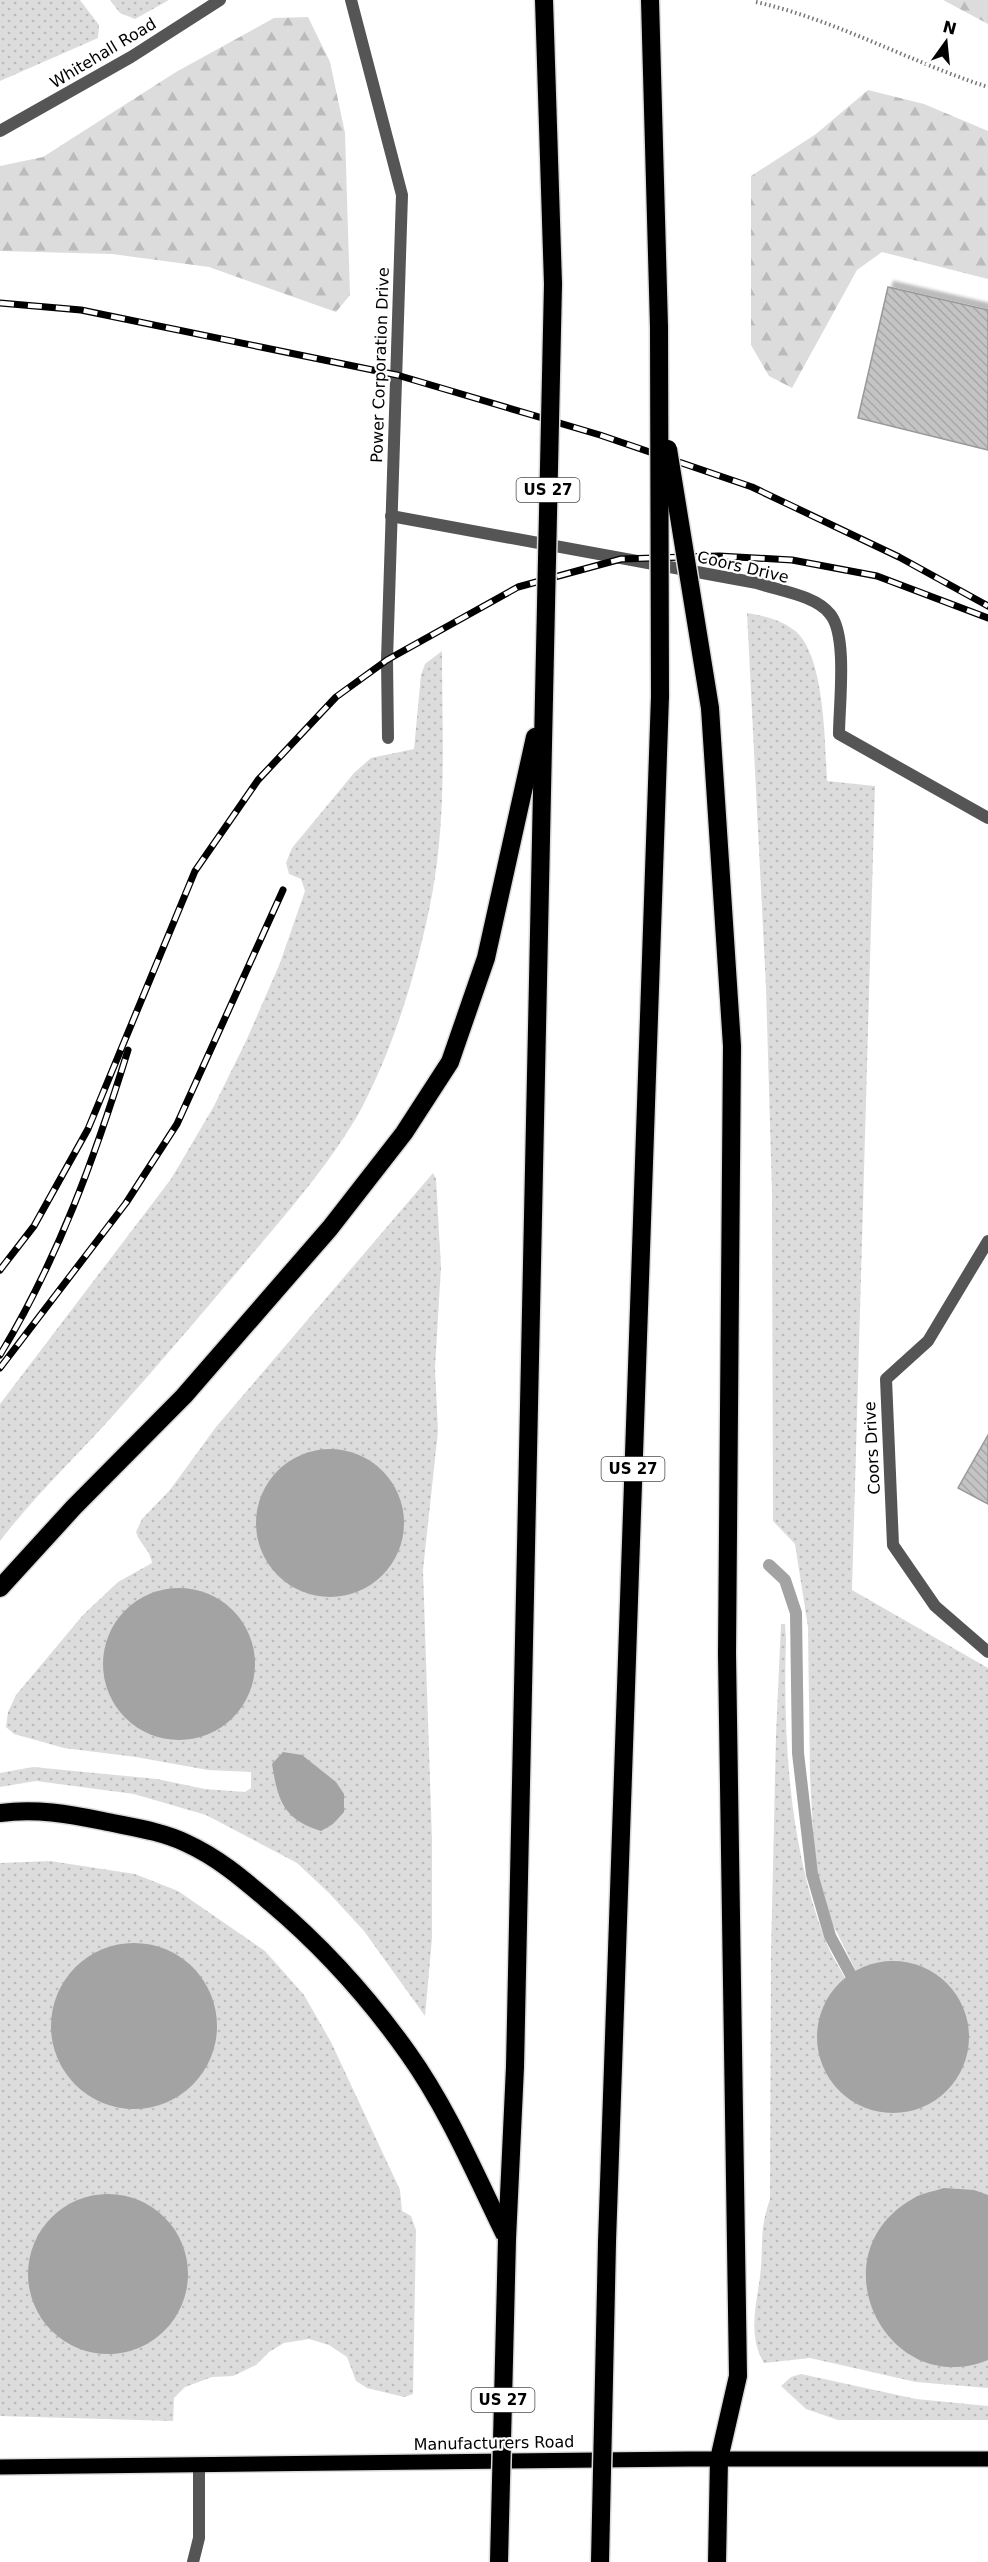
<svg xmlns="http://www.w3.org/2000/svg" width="988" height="2562" viewBox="0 0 988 2562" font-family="'DejaVu Sans',sans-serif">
<defs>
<pattern id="grass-dots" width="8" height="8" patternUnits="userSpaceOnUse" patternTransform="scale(1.5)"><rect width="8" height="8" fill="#dcdcdc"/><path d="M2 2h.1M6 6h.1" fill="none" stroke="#bbb" stroke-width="1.8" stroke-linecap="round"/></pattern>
<pattern id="forest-firs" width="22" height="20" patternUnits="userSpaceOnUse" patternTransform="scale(1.5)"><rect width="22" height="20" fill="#dcdcdc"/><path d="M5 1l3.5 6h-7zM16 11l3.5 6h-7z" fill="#bbb"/></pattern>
<pattern id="building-back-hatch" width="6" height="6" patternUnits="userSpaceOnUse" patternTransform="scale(1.5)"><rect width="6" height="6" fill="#c4c4c4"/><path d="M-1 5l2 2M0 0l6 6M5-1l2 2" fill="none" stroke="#a7a7a7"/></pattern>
<filter id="shadow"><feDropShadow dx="5.5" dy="-5.5" stdDeviation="1.5" flood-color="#0004"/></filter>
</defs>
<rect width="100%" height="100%" fill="#fff"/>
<!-- grass -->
<g fill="url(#grass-dots)">
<polygon points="0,0 80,0 99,25 98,38 0,81"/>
<polygon points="110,0 169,0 135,19 120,13"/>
<path d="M747,613c17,3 33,6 47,17 31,23 31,114 33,151l48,5 -23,804 136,78v720l-72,-6 -106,-24 -46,5c-18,-30 -6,-63 -3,-95 2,-29 -1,-40 9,-69l1,-245 5,-219 5,-111h4l1,15c-3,99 3,204 38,298 5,14 14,28 21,41l11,-7 -23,-46 -18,-59 -5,-90 -2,-149 -13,-83 -22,-23 -1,-329 -6,-205z"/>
<path d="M442,651c0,81 5,164 -10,244 -14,73 -37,150 -72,216 -24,43 -64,92 -96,129 -48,57 -96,114 -146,170 -39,44 -82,84 -118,131v-137l171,-225 43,-73 33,-67 33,-76 25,-72 -4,-12 -12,-5 -3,-11 6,-15 62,-75 17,-15 43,-9 7,-74 4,-11z"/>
<path d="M433,1173l3,6 5,88 -6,101 3,63 -15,139 9,271v97l-7,78 -61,-85 -35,-38 -32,-30 -91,-48 -72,-21 -98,-13 -36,6v-14l33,-6 124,12 48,10 40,3 6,-4v-16l-43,-2 -72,-13 -72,-9 -50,-14 -8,-7 2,-15 8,-17 67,-80 35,-33 34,-19c-2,-14 -12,-18 -16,-31l6,-13 28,-29 46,-63z"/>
<polygon points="50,1861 135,1874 178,1891 265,1951 304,1995 331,2042 400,2190 402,2211 411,2216 416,2230 413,2394 404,2397 367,2388 356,2381 347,2357 329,2345 309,2339 284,2343 269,2352 256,2365 233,2376 212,2377 185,2387 174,2398 173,2421 0,2416 0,1863"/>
<polygon points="801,2374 916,2399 988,2406 988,2420 838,2420 806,2409 781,2386 791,2377"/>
</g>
<!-- forest -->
<g fill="url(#forest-firs)">
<polygon points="943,0 988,0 988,24"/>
<polygon points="308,17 330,62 345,133 350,295 336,312 209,267 112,254 0,251 0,166 43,157 176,72 274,18"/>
<polygon points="868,90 924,104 988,131 988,279 882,252 857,270 792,388 769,376 751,345 751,176 816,134"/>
</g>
<!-- water -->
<g fill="#a3a3a3">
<circle cx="330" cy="1523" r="74"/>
<circle cx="179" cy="1664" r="76"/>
<path d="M283,1752l19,3 34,27 8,12v18l-11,12 -12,7c-38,-12 -43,-30 -49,-67z"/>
<circle cx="134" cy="2026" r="83"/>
<circle cx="893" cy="2037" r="76"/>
<path d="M944,2188l30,2 14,5v165c-101,41 -175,-106 -74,-162 8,-5 21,-7 30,-10z"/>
<circle cx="108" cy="2274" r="80"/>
</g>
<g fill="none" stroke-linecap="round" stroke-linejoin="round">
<!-- stream -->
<polyline stroke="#a3a3a3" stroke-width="12" points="769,1565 785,1580 796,1613 798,1753 812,1874 830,1936 851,1975"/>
</g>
<!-- building -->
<g fill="url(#building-back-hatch)" stroke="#999" stroke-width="1.5" filter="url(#shadow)">
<polygon points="888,287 988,310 988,450 858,418"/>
<polygon points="988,1435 988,1504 958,1488"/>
</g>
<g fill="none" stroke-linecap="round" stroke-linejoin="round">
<!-- primary casing -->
<g stroke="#dbdbdb" stroke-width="18">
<polyline id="primary" points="0,2467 689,2459 988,2459"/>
</g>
<!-- highway casing -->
<g stroke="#dbdbdb" stroke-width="21">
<g id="highway">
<polyline points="544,0 553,284"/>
<polyline points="650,0 659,327"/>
<polyline points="710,708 732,1046 727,1654 738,2376 719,2459 717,2562"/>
<polyline points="0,1588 74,1507 184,1396 330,1228 404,1133 450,1062 486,958 535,737"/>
<path d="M0,1813c35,-5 69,1 103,8 28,6 58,10 83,22 33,15 58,37 85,60 52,44 98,95 137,150 40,56 68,123 98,184"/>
<polyline points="507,2239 515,2067 544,697"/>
<polyline points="607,2242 660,696"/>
</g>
</g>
<!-- path -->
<path stroke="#777" stroke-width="4" stroke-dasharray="1.5 3" stroke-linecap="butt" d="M756,2c80,18 154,60 232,85"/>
<!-- lane -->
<polyline stroke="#555" stroke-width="12" points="193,2562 199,2538 199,2464"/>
<!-- street -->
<g stroke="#555" stroke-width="12">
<polyline points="351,0 402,195 387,660 388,738"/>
<polyline points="0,131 131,57 220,0"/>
<path d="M391,516l366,67c22,8 58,12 73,31 18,21 9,92 9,120l149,84"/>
<polyline points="988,1241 928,1341 886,1379 893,1545 935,1606 988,1652"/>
</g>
<!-- primary -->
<use href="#primary" stroke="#000" stroke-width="15"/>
<!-- highway -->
<use href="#highway" stroke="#000" stroke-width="18"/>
<!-- rail casing -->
<g stroke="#000" stroke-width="7">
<g id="rail">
<polyline points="0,303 81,310 397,375 600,435 752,487 899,557 988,606"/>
<polyline points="0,1270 34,1226 88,1129 195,871 258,780 336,697 387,660 518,587 621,559 719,556 792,560 877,576 988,618"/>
<path d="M0,1355c58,-96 95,-198 128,-305"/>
<polyline points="0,1368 126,1203 177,1124 283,890"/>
</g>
</g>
<!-- rail -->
<use href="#rail" stroke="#fff" stroke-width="4.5" stroke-dasharray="14" stroke-linecap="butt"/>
<!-- highway-bridge casing -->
<g stroke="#dbdbdb" stroke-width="21" stroke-linecap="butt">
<g id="highway-bridge">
<polyline points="659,327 660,696"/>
<polyline points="668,449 710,708"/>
<polyline points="544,697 553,284"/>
<polyline points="499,2562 507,2239"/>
<polyline points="600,2562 607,2242"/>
</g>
</g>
<!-- highway-bridge -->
<use href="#highway-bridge" stroke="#000" stroke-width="18"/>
</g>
<g text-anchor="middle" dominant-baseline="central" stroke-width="4.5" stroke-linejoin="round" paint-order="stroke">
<!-- shield labels -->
<g fill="#fff" stroke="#4c4c4c" stroke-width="1.5">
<rect x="516.5" y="478" width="63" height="24" rx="4.5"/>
<rect x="601.5" y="1457" width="63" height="24" rx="4.5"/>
<rect x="471.5" y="2388" width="63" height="24" rx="4.5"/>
</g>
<g font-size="15" font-weight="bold" fill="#000">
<text x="548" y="490">US 27</text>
<text x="633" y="1469">US 27</text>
<text x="503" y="2400">US 27</text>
</g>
<!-- street labels -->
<g font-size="16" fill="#000" stroke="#fff">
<text transform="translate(103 53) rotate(-31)">Whitehall Road</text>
<text transform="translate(380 365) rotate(-88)">Power Corporation Drive</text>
<text transform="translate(743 567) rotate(13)">Coors Drive</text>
<text transform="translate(872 1448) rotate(-93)">Coors Drive</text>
<text transform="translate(494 2443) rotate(-1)">Manufacturers Road</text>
</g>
</g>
<!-- north arrow -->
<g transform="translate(946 42) rotate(15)" stroke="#ffffff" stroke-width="4.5" paint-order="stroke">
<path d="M0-4.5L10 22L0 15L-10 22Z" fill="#000000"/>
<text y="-9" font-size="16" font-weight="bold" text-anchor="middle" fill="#000000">N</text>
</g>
</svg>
